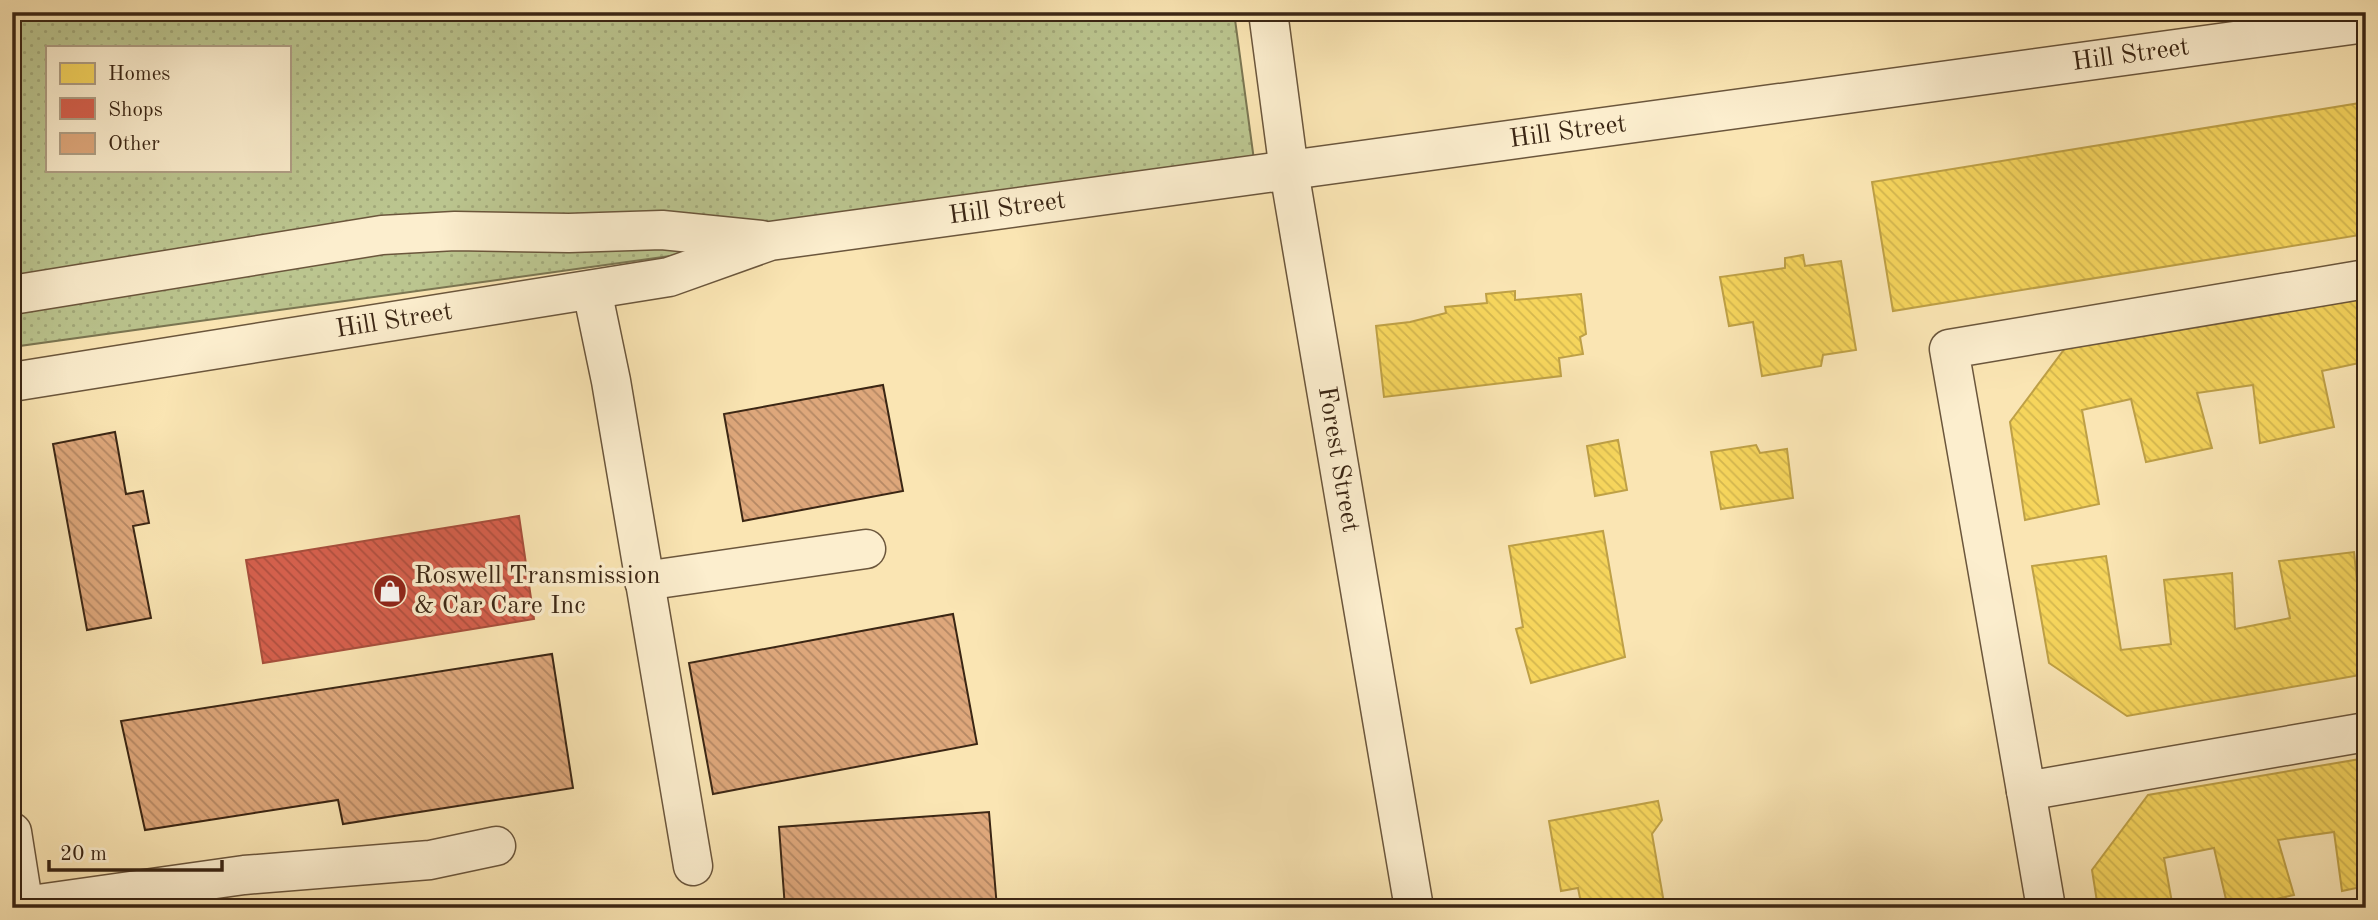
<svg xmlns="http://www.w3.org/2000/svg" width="2378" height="920" viewBox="0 0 2378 920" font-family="'Old Standard TT',serif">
<defs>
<pattern id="park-dots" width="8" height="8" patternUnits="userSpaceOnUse" patternTransform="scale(1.75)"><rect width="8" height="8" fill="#bbc58f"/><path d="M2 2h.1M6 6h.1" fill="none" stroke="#a2a97a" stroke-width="1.8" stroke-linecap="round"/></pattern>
<pattern id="homes-back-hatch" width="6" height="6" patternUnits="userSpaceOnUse" patternTransform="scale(1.75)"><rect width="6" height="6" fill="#f6d55c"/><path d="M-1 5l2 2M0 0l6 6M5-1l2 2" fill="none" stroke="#d4b74f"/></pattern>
<pattern id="shops-back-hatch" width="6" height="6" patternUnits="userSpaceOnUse" patternTransform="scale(1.75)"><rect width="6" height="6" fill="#d6604d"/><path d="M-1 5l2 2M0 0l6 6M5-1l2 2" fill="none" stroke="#af4f3f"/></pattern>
<pattern id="building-back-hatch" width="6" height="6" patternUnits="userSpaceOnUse" patternTransform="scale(1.75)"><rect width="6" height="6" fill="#dea77b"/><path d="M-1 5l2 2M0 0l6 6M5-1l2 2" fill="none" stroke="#b58864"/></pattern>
</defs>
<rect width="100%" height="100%" fill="#fae5b3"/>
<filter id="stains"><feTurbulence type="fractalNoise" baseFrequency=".00286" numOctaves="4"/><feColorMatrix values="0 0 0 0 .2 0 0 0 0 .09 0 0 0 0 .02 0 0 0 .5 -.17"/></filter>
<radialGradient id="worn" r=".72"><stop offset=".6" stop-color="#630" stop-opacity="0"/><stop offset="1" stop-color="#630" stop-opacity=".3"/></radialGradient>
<!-- park -->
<path fill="url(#park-dots)" stroke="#7b7652" stroke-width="2" fill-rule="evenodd" d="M12,12h1222l22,163 -1244,172zM47,47h242v123h-242z"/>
<!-- homes -->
<g fill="url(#homes-back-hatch)" stroke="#bea046" stroke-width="2">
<polygon points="2366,102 2366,234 1893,311 1872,182"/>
<polygon points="1803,255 1805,266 1841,261 1856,350 1823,355 1821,366 1762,376 1753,322 1729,326 1720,277 1785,268 1785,258"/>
<polygon points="1515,291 1515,300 1581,294 1586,334 1580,337 1583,354 1559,358 1561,376 1384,397 1376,326 1410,322 1446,313 1445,307 1487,303 1486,294"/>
<polygon points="2366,297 2366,394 2359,363 2322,371 2334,427 2260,443 2253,385 2197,393 2212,448 2146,462 2131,399 2082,410 2099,504 2025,520 2010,422 2066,347"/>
<polygon points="1618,440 1627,490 1595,496 1587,446"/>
<polygon points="1756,445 1760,453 1787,449 1793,498 1721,509 1711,452"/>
<polygon points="1603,531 1625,657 1531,683 1516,629 1523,627 1509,546"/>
<polygon points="2354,552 2360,609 2366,608 2366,674 2127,716 2049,663 2032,566 2106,556 2121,650 2171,644 2164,580 2232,573 2235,629 2290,618 2279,561"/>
<polygon points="2366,758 2366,886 2342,891 2334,832 2278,840 2294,895 2237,908 2228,908 2214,848 2164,858 2173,908 2098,908 2092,870 2148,795"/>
<polygon points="1658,801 1662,820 1652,834 1664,903 1636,908 1582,908 1578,888 1561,891 1549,821"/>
</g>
<!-- shops -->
<polygon fill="url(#shops-back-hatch)" stroke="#a84f3c" stroke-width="2" points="519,516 534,619 263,663 246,560"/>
<!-- building -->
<g fill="url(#building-back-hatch)" stroke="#3b2614" stroke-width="2">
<polygon points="883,385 903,491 743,521 724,414"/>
<polygon points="115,432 126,494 143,491 149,523 133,526 151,618 87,630 53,444"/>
<polygon points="953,614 977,744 713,794 689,663"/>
<polygon points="552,654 573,788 343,824 338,800 145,830 121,721"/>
<polygon points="989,812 997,908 785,908 779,827"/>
</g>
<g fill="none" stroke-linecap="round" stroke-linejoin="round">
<!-- minor casing -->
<g stroke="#6b563c" stroke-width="41">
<g id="minor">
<path id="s1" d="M1268,12l21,159 125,737"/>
<polyline points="2366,279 1949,349 2026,791 2366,732"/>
<polyline points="592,290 611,381 693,866"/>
<polyline points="12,295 382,235 455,231 569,233 662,230 761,240"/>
<path id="s2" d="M12,382l657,-105 101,-36 1596,-218"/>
<polyline points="644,581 866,549"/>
<polyline points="2026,791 2046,908"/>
<polyline points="12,832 24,908"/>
<polyline points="24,906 244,875 430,860 496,846"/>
</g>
</g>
<!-- minor -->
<use href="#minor" stroke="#fceece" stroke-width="38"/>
</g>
<!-- icons -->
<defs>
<g id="shop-disc" transform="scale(1.75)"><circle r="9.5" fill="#8f2418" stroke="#fceece"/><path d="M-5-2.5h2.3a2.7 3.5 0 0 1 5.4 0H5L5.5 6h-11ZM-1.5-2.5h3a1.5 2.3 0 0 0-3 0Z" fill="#fff"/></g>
</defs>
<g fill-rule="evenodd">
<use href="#shop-disc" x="390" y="591"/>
</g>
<g text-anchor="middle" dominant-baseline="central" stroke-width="7" stroke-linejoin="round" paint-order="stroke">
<!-- street labels -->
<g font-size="26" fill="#3b2614" stroke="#fceece">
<text stroke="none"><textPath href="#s2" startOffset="2146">Hill Street</textPath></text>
<text stroke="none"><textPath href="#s2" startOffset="1578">Hill Street</textPath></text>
<text stroke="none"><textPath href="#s2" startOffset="1012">Hill Street</textPath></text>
<text stroke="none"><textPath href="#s2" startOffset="387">Hill Street</textPath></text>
<text stroke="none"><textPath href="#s1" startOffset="453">Forest Street</textPath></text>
</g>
<!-- poi labels -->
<g font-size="26" fill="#3b2614" stroke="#fceece" text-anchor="start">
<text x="414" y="576">Roswell Transmission<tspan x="414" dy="30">&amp; Car Care Inc</tspan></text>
</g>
</g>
<!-- margin -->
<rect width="2378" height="920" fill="none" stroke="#fae5b3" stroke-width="42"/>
<rect x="14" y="14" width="2350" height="892" fill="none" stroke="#3b2614" stroke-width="3.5"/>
<rect x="21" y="21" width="2336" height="878" fill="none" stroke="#3b2614" stroke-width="2"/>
<!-- legend -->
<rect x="46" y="46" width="245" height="126" fill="#fceece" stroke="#af9e84" stroke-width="2"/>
<rect x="60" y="63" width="35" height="21" fill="#f6d55c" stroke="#af9e84" stroke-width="2"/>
<text x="108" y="80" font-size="21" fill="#3b2614">Homes</text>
<rect x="60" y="98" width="35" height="21" fill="#d6604d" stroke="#af9e84" stroke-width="2"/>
<text x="108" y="116" font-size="21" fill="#3b2614">Shops</text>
<rect x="60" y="133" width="35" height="21" fill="#dea77b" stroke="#af9e84" stroke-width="2"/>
<text x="108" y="150" font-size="21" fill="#3b2614">Other</text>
<!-- scale -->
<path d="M49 860v10h173v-10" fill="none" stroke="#3b2614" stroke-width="3.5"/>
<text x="60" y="860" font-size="21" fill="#3b2614" stroke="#fceece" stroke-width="5" paint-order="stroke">20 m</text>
<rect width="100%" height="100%" filter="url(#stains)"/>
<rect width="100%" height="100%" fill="url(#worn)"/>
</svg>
